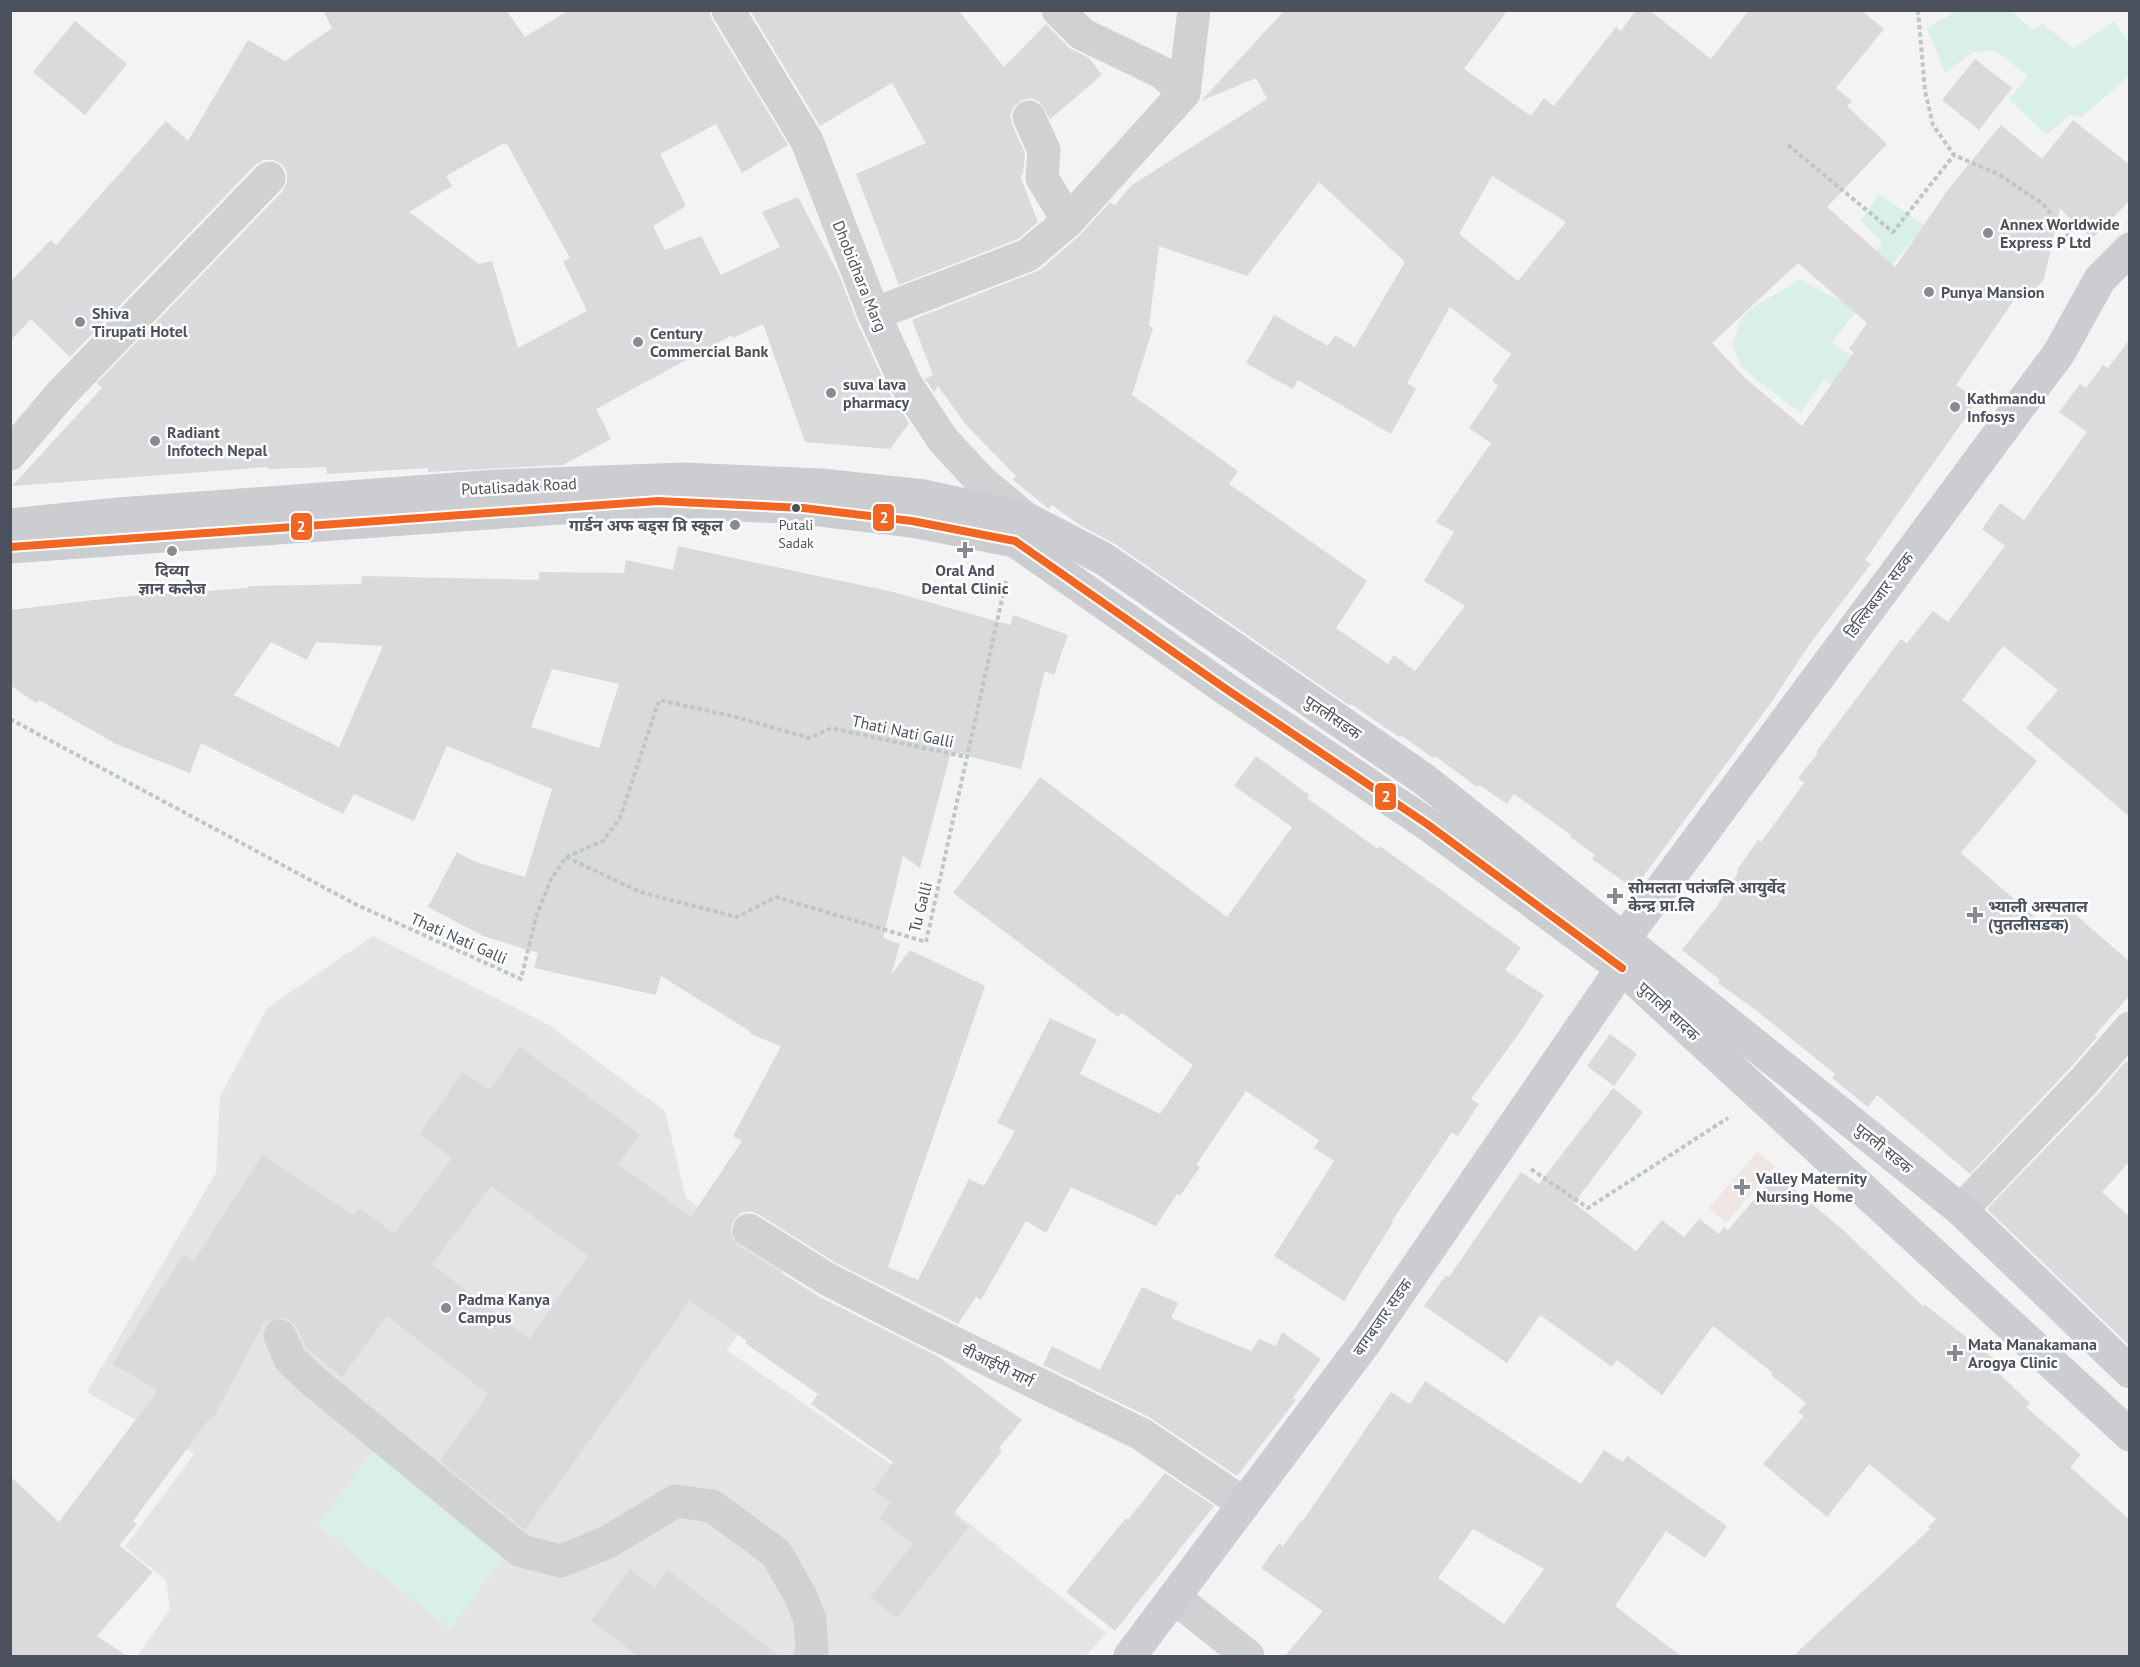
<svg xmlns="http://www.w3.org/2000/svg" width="2140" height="1667" viewBox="0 0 2140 1667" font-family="'PT Sans','Noto Sans Devanagari',sans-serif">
<rect width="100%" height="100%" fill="#f3f3f3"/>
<!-- education -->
<polygon fill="#e5e4e4" points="373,936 547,1024 665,1111 686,1198 786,1265 727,1350 926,1489 1106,1633 1086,1656 137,1656 170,1610 166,1580 125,1547 194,1454 87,1392 216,1173 220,1097 267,1008"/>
<!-- medical -->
<polygon fill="#ede6e3" points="1757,1152 1775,1166 1726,1223 1709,1208"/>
<!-- green -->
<g fill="#daefe6">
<polygon points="1957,11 2011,11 2033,30 2043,24 2073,48 2114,21 2129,43 2129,76 2082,117 2070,115 2046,135 2009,99 2028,76 1995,50 1973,52 1945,73 1927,28"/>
<polygon points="1879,194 1924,225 1832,342 1909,395 1869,413 1824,380 1801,413 1758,381 1741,366 1732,345 1740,321 1750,309 1800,279 1838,300 1882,243 1861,220"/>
<polygon points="373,1451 503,1559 450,1629 317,1525"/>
</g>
<!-- building -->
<g fill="#dadadc" fill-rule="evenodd">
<path d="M323,10h183l19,27 44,-27h140l3,10 76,125 -46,28 -26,-49 -56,30 26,52 -33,20 12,24 36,-14 20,39 59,-28 -18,-35 36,-15 41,78 18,47 32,70 20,31 -19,26 -85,-7 -42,-118 -30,14 -1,-3 -136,74 15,30 -48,26 -135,7v-4l-101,6 -1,-7 -58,2v-2l-256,19 90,-98 -5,-5 186,-192 4,-9v-10l-5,-8 -9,-4h-10l-8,5 -185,192 -39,-38 -21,22v-59l41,-42 5,5 110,-124 22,20 60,-101 37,21 47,-33zM504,143l1,2 2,-1 63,114 -7,3 24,50 -69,37 -26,-87 -13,3 -70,-52 43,-26 -6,-10z"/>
<polygon points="750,10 958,10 1004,67 1046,24 1069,48 1089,58 1102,75 1050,119 1040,102 1031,98 1022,100 1013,107 1010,116 1012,124 1025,153 1023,174 1020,176 1038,222 1018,239 899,285 856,174 926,143 892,83 820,126"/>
<path d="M1285,10h223l-44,59 67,47 13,-18 10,8 62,-79 5,4 15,-21h13l62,49 38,-49h112l23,19 -48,59 16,13 -5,5 40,38 -60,63 68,60 52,-76 54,-66 41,34 31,-39 57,45v35l-38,39 -32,-30 -16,70 -17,21 -9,-6 -62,91 22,15 -113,160 6,4 -62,81 -36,55 -139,189 -42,-30 3,-4 -25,-18 1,-2 -57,-41 -7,10 -28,-19 -2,2 -42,-31 -2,2 -32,-23 -2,2 -48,-33 -2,1 -234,-161 -37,-20 -26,-19 -3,4 -36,-29 3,-4 -50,-51 -28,-39 -4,6 -9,-13 8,-4 -21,-55 128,-50 40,-35 30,-33 5,3 17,-20 135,-86 -11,-21 -55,23zM1492,176l74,46 -48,59 -59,-47zM1319,182l86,80 -50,85 -20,-12 -7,11 -54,-31 -28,48 47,26 5,-9 93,54 25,-45 -9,-6 43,-76 61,47 -19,27 6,5 -29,42 22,15 -55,79 18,10 -30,49 41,25 -50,65 -21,-16 -6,9 -52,-36 31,-47 -138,-97 9,-13 -106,-76 21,-67 -4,-2 10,-80 88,30zM1798,263l69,60 -18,26 5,3 -52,74 -57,-48 -33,-35z"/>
<polygon points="75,21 127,64 85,115 33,72"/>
<polygon points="1975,59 2012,88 1979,130 1942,100"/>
<polygon points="2130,339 2130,817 2026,728 2058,690 2003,646 1962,700 2037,761 1961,853 2043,924 2062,903 2130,962 2130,995 2095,1035 2097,1037 2070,1068 1970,1174 1877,1095 1868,1107 1832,1078 1835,1074 1757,1011 1718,983 1720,980 1682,950 1717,906 1739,871 1737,870 1758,840 1761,842 1804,783 1798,778 1818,753 1816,752 1901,639 1907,643 1933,611 1948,622 2005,546 1982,529 2000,503 2024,520 2087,432 2059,412 2080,384 2086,388 2103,365 2108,368"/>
<path d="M678,546l215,46 117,33 3,-10 55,20 -14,40 -9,-4 -24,98 -70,-17 -31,116 -17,-12 -20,82 17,6 -9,31 19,-25 75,36 -97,281 30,13 51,-101 15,7 31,-55 -18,-8 53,-105 47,22 -17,34 80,40 33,-49 -71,-52 -4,4 -165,-124 87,-116 187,140 65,-90 -58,-41 22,-30 53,39 -2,3 71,51 2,-3 141,102 -16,22 39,25 -24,37 -49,67 8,5 -21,32 -6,-4 -60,89 1,1 -49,79 -70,-45 60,-95 -20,-13 5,-8 -73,-49 -50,74 4,2 -20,29 -3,-2 -21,32 -85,-39 -25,46 -20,-12 -45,79 -5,-3 -18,27 -122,-61 -78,-49 -8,-3 -9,2 -7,7 -4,10 3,9 6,7 79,50 121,61 83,63 -23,28 3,3 -49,63 16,13 -72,91 -27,-21 43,-53 -34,-26 12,-15 -18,-13 20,-28 -82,-58 7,-10 -73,-51 2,-2 -57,-40 -165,229 -85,-69 48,-67 -101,-78 -45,61 -36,-29 -9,-20 -6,-7 -9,-4 -13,5 -3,-3 -54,101 -2,-2 -77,103 4,3 -18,21 34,27 -56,64 30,20h-117v-180l49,46 99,-132 -46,-26 72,-109 10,6 68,-106 92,60 6,-7 34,26 58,-76 -33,-24 44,-62 26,18 31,-43 120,87 -22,30 73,53 51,-76 -9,-5 48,-90 -31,-12 1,-2 -90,-56 -5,19 -122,-27 4,-15 -55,-17 -55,-29 29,-55 16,9 52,16 27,-88 -105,-43 -33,75 -60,-27 -11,20 -142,-71 -11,30 -74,-29 -77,-44 -3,3 -26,-18v-75l110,-13 128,-9 1,-2 112,-2 1,-8 177,4v-8l85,1 2,-13 47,10zM271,642l36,18 9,-18 67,4 -44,101 -105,-52zM552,669l67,15 -20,64 -68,-21zM491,1186l97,70 -59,83 -97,-75z"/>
<polygon points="1610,1034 1637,1054 1614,1086 1587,1066"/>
<polygon points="2126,1061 2130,1064 2130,1161 2102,1192 2130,1217 2130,1346 1987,1209 2098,1094"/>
<polygon points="1613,1088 1643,1112 1574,1203 1636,1251 1662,1220 1684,1237 1699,1219 1719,1234 1724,1227 1728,1230 1776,1174 1843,1230 1923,1306 1924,1304 1998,1362 1993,1368 2030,1403 2026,1407 2081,1455 2070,1467 2130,1520 2130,1656 1793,1656 1930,1529 1928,1527 1936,1519 1869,1464 1827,1517 1763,1464 1804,1416 1798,1412 1806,1403 1771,1375 1773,1373 1713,1326 1662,1395 1617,1360 1612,1367 1540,1315 1507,1363 1424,1306 1446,1275 1449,1277 1521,1172 1539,1184"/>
<polygon points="1142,1287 1178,1303 1171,1318 1251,1351 1259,1339 1276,1346 1282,1332 1321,1359 1293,1398 1296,1400 1237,1476 1149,1417 1043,1365 1052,1346 1100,1370"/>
<path d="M1425,1381l156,103 23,-34 19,12 4,-6 100,70 -22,32 -39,-27 -51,75 66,50h-396l38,-45 -62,-43 18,-25 4,3 18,-25 1,1 89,-130 19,12zM1473,1529l71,40 -40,55 -66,-46z"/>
<polygon points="1165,1473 1214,1506 1115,1631 1066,1592 1126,1518 1128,1520"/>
<polygon points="630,1569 654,1588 668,1570 779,1656 638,1656 591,1620"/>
</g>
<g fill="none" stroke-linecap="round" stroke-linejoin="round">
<!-- path -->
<g stroke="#bdc7c5" stroke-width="4" stroke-dasharray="4.5 3" stroke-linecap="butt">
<polyline points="1918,10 1925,91 1933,125 1954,155 1998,174 2043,204 2078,249"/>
<polyline points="1788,145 1893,232 1954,155"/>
<polyline points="10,719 355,904 521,979 536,917 551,879 566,857 603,841 620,818 659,700 732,716 810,738 831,728 966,757"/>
<polyline points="566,857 640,892 737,917 776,897 926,942 1006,581"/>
<polyline points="1531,1169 1588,1208 1728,1118"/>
</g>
<!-- minor -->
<g stroke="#cfd1d3" stroke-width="33">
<polyline points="728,10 807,141 874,314 906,384 943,440 981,481 1025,518"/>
<polyline points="1058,10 1082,34 1163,73 1184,93"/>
<polyline points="1029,117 1044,150 1042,178 1068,221"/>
<polyline points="874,314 1028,255 1068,221 1184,93 1194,10"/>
<polyline points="10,454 61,394 269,178"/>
<polyline points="1961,1210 2084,1081 2130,1028"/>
<polyline points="749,1230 827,1279 919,1326 1141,1434 1244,1504"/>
<polyline points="280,1336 290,1359 313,1381 521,1551 561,1561 606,1543 676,1501 712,1506 776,1553 801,1597 810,1620 812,1650 810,1656"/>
<polyline points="1175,1598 1248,1656"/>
</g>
<!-- major -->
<g stroke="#cbcdd0" stroke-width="33">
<polyline points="10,525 118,514 496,486 683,479 821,485 924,496 1025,518 1104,559 1425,780 1961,1210 2130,1372"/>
<polyline points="10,547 658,501 803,508 912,521 1015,541 1226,689 1427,824 1622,968 2130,1435"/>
<polyline points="1624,939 2059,353 2100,279 2130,249"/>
<polyline points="1130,1656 1366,1341 1622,968 1624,947"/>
</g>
<!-- bus-1 casing -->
<g stroke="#fff" stroke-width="12">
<polyline id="bus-1" points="10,547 658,501 803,508 912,521 1015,541 1226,689 1427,824 1622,968"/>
</g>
<!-- bus-1 -->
<use href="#bus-1" stroke="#f26522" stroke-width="8"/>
</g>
<!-- markers -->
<g fill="#868a92" stroke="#fff" stroke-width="2">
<circle cx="1988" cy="233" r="6"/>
<circle cx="1929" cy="292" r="6"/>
<circle cx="80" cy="322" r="6"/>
<circle cx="638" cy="342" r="6"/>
<circle cx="831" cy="393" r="6"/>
<circle cx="1955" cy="407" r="6"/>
<circle cx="155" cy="441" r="6"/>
<circle cx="735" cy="525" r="6"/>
<path d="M962 541h6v6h6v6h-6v6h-6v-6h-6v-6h6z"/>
<circle cx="172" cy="551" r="6"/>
<path d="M1612 887h6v6h6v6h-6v6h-6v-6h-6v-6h6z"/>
<path d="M1972 906h6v6h6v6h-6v6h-6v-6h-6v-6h6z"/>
<path d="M1739 1178h6v6h6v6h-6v6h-6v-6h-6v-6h6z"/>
<circle cx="446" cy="1308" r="6"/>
<path d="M1952 1344h6v6h6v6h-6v6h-6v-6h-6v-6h6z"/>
</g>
<circle fill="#4b525e" stroke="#fff" stroke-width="2" cx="796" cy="508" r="5"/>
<g text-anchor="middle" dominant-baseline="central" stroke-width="5" stroke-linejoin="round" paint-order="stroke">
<!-- bus labels -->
<g font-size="14" fill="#4b525e" stroke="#fff">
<text x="796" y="525">Putali<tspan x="796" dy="18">Sadak</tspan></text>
</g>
<!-- poi labels -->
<g font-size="16" font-weight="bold" fill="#4b525e" stroke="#fff" text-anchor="start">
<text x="2000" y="224">Annex Worldwide<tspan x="2000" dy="18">Express P Ltd</tspan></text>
<text x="1941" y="292">Punya Mansion</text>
<text x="92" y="313">Shiva<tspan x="92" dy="18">Tirupati Hotel</tspan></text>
<text x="650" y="333">Century<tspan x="650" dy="18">Commercial Bank</tspan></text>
<text x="843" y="384">suva lava<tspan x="843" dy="18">pharmacy</tspan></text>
<text x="1967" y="398">Kathmandu<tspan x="1967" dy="18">Infosys</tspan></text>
<text x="167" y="432">Radiant<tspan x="167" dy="18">Infotech Nepal</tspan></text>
<text x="723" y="525" text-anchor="end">गार्डन अफ बड्स प्रि स्कूल</text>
<text x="172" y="570" text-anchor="middle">दिव्या<tspan x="172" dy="18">ज्ञान कलेज</tspan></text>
<text x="965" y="570" text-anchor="middle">Oral And<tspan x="965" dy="18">Dental Clinic</tspan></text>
<text x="1628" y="887">सोमलता पतंजलि आयुर्वेद<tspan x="1628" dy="18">केन्द्र प्रा.लि</tspan></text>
<text x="1988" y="906">भ्याली अस्पताल<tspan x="1988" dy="18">(पुतलीसडक)</tspan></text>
<text x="1756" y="1178">Valley Maternity<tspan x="1756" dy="18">Nursing Home</tspan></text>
<text x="458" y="1299">Padma Kanya<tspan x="458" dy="18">Campus</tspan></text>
<text x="1968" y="1344">Mata Manakamana<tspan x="1968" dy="18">Arogya Clinic</tspan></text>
</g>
<!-- street labels -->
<g font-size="16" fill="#4b525e" stroke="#fff">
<text transform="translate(860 276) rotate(68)">Dhobidhara Marg</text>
<text transform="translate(519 486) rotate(-3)">Putalisadak Road</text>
<text transform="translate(1879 595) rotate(-53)">डिल्लिबजार सडक</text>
<text transform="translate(1333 717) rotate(34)">पुतलीसडक</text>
<text transform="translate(903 731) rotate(12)">Thati Nati Galli</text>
<text transform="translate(920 907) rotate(-76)">Tu Galli</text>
<text transform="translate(459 938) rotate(24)">Thati Nati Galli</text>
<text transform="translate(1669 1011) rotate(43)">पुताली सादक</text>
<text transform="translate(1884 1148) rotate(39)">पुतली सडक</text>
<text transform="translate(1382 1317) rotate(-55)">बागबजार सडक</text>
<text transform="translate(998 1365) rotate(26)">वीआईपी मार्ग</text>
</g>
</g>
<g stroke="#fff" stroke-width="2">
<rect x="872" y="503" width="23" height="29" rx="6" fill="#f26522"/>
<rect x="290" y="512" width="23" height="29" rx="6" fill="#f26522"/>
<rect x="1374" y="782" width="23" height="29" rx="6" fill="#f26522"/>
</g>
<g font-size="16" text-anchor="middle" font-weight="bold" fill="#fff">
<text x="884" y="523">2</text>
<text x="301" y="532">2</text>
<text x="1386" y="802">2</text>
</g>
<!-- border -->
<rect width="2140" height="1667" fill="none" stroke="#4b525e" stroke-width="24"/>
</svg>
